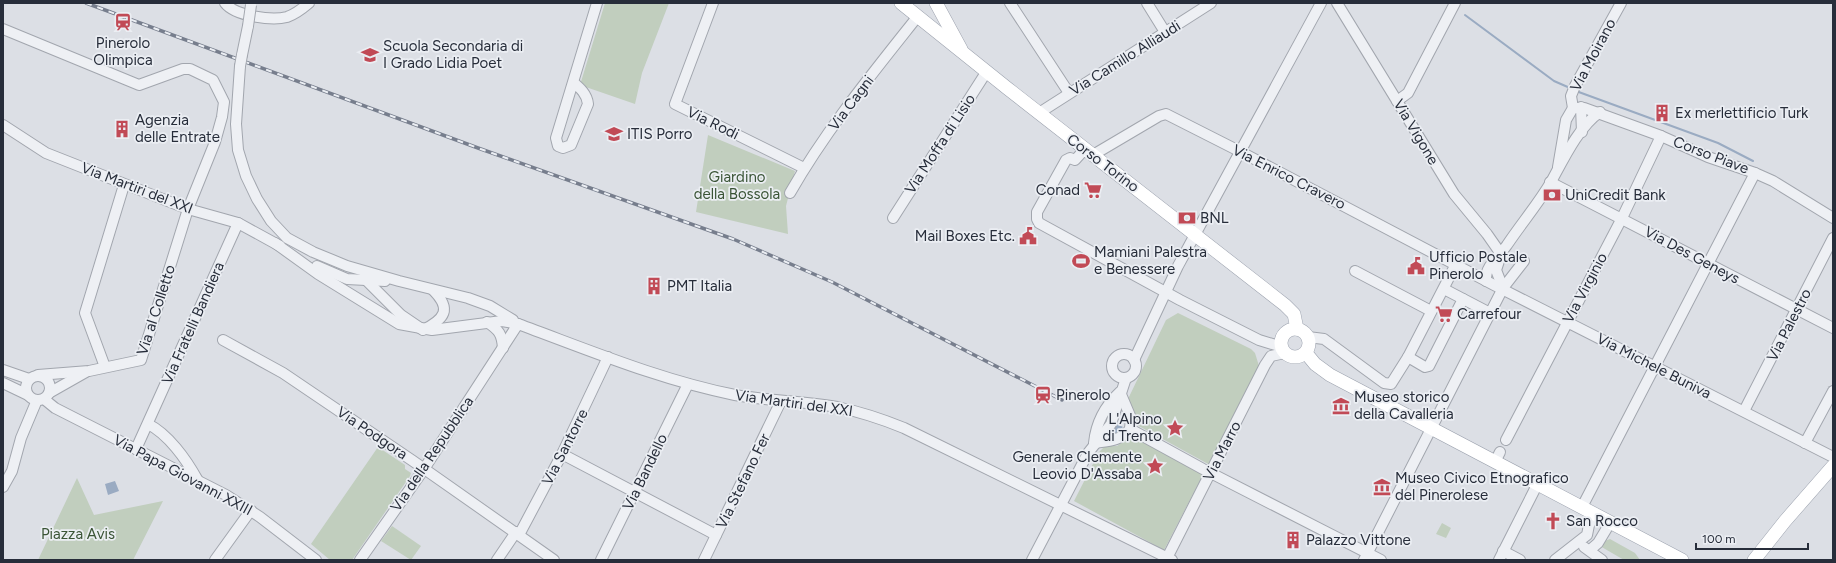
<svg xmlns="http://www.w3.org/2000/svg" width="1836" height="563" viewBox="0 0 1836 563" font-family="Figtree,sans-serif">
<rect width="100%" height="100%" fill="#dcdfe5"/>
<!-- green -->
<g fill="#c1cebe">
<polygon points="605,3 669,3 642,73 635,104 580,85"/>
<polygon points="708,135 795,171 786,206 788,234 696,212"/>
<polygon points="1178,313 1251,349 1255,353 1259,366 1210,465 1137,425 1136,415 1128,399 1166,320"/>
<polygon points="1132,435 1203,475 1164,550 1074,501 1099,452 1106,445 1117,446"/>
<polygon points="378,447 405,465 405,469 411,473 410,476 352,560 330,560 311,544"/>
<polygon points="77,478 94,515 163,501 133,560 38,560"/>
<polygon points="1442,523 1451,528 1446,538 1436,534"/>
<polygon points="392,526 421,546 411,560 381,541"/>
<polygon points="1610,539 1635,553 1640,560 1624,560 1600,546 1602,542"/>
</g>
<!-- water -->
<g fill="#9aabc2">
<polygon points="1117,424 1123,427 1115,434 1110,435"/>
<polygon points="115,481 119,491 108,495 105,484"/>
</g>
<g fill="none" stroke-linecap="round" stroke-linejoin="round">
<!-- stream -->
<g stroke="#9aabc2" stroke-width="2">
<polyline points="1465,15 1554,81 1570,88"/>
<polyline points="1576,91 1718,143 1753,161"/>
</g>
<!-- minor casing -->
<g stroke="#a2a6ae" stroke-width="12">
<g id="minor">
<path d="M225,3c10,13 47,18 62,14 9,-3 15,-8 22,-14"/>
<polyline points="713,3 675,104 804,168"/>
<polyline points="1010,3 1069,93"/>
<polyline points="1147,3 1165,32"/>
<polyline points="1337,3 1454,194 1487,234 1501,254"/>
<polyline points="3,29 139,85 183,69 190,69 213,80 224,102 222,117 215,142 188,209 141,360 89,371 38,375"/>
<polyline points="242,55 248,26"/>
<polyline points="240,66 236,124 238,150 246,176 257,199 271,221 287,238 313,252 347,266 399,281 468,298 490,306 513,320"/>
<path d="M573,82c7,6 14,12 15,22l-17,41 -8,3 -5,-2 -2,-8 41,-135"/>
<polyline points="1397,101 1408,93 1455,3"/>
<polyline points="1581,107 1582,132"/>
<polyline points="1573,108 1571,96 1575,86 1621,3"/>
<polyline points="1039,113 1211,3"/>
<polyline points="3,125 46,153 188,209 238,223 280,246"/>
<polyline points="1085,149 1075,160 1070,158 1066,160 1037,212 1037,219 1039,223 1180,300 1259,340 1282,347"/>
<polyline points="1093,155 1159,116 1166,114 1241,152 1494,285 1833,457"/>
<polyline points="1558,167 1566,120 1573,108 1584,108 1661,136 1708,157 1755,173 1773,181 1833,218"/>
<polyline points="1550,182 1833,328"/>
<path d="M790,193c36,-63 82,-119 128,-177"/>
<polyline points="893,218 987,71"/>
<path d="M275,243l43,31 81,50 33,6 70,-9 16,3c71,26 142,56 217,71 34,6 68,6 102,12 24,5 45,12 67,21l268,132"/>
<polyline points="1500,258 1496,270 1503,288"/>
<polyline points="317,266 347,279 385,281"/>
<polyline points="1355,271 1431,311"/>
<path d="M365,279l36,36 22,15c22,-11 29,-21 10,-40"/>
<path d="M1486,281c-2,-14 14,-26 21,-36 14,-21 31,-41 44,-63 12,-22 28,-56 49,-70"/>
<polyline points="1444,289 1490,313"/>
<path d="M487,322c12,8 15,12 16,26"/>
<polyline points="1308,337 1324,339 1384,383 1391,384 1408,357 1456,264"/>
<polyline points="223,340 283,373 413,461 554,560"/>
<circle cx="1124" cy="366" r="12"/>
<polyline points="1408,357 1425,367 1429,366 1463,299"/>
<polyline points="1134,360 1178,266 1321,3"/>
<polyline points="105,367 85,313 124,185"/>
<polyline points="3,370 29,379"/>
<circle cx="38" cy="388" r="12"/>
<polyline points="3,383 28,395"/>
<path d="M1120,392l11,26 -1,11c-9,12 -22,12 -36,14 2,-20 11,-37 26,-51z"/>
<polyline points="49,393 86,372"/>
<polyline points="44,399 55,408 226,495 260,517 316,560"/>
<polyline points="1744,411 1833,238"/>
<path d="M148,424c20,10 38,35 49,55"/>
<polyline points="1130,429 1203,469 1381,560"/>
<polyline points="1506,440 1622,218 1661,136"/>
<polyline points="1805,443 1833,391"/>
<polyline points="136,449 238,223"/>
<polyline points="562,454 716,535"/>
<polyline points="1495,462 1500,452"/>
<polyline points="3,487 12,471 21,438 37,400"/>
<polyline points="1582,507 1755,173"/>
<polyline points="519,535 562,454 608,357"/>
<polyline points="1584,547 1602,560"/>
<polyline points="1590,550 1598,543 1610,523"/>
<polyline points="1503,551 1520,560"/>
<polyline points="215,560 251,510"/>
<polyline points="360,560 424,469 518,324"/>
<polyline points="497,560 516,532"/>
<polyline points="601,560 688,384"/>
<polyline points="704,560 781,401"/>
<polyline points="1032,560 1088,453 1111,424 1126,378"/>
<polyline points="1166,560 1265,365 1271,356 1285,353"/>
<polyline points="1364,560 1503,288 1524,261"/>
<polyline points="1499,560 1538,483"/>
<polyline points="1555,560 1587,535 1589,525 1595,514"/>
</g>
</g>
<!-- major casing -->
<g stroke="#9da3af" stroke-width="14">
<g id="major">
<polyline points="901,3 1007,88 1285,305 1294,314 1297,329"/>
<polyline points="936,3 961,49"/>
<circle cx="1295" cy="343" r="14"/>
<polyline points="1306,353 1315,364 1330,375 1682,560"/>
<polyline points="1754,560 1785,521 1833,466"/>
</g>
</g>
<!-- minor -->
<use href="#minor" stroke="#eef0f4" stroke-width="10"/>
<!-- major -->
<use href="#major" stroke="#fff" stroke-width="13"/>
<!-- rail casing -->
<g stroke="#777e8d" stroke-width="3.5">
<polyline id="rail" points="86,3 478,148 733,239 832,282 1062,400"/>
</g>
<!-- rail -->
<use href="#rail" stroke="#ebeef3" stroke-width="2" stroke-dasharray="6" stroke-linecap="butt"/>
<!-- minor-bridge casing -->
<g stroke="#a2a6ae" stroke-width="12" stroke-linecap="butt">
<g id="minor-bridge">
<polyline points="248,26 251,5"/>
<polyline points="240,66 242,55"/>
</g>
</g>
<!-- minor-bridge -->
<use href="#minor-bridge" stroke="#eef0f4" stroke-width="10"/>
</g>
<!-- icons -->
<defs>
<g id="station-bare" transform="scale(1.38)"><path d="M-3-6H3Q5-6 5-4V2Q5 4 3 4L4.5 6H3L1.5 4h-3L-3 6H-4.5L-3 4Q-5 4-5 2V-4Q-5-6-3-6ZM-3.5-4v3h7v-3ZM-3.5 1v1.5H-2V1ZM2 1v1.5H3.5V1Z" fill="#c14a56" stroke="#ebeef3" stroke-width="2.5" paint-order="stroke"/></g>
<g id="school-bare" transform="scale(1.38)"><path d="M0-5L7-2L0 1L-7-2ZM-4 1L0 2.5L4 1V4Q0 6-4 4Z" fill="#c14a56" stroke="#ebeef3" stroke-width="2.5" paint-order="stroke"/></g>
<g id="building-bare" transform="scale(1.38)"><path d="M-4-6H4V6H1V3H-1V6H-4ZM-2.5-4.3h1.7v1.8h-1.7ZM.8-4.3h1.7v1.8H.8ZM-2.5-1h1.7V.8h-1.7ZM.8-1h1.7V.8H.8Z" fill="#c14a56" stroke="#ebeef3" stroke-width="2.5" paint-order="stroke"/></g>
<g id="supermarket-bare" transform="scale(1.38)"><path d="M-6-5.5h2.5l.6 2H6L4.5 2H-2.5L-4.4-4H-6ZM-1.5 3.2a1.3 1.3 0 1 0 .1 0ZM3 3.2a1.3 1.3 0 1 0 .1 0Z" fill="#c14a56" stroke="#ebeef3" stroke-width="2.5" paint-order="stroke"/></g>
<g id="bank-bare" transform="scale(1.38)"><path d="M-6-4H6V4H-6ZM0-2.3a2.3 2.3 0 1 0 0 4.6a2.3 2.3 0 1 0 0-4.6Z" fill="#c14a56" stroke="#ebeef3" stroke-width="2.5" paint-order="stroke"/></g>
<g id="civic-bare" transform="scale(1.38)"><path d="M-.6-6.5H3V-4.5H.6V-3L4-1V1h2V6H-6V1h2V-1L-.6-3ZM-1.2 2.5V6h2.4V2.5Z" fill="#c14a56" stroke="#ebeef3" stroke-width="2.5" paint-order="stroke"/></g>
<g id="stadium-bare" transform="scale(1.38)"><path d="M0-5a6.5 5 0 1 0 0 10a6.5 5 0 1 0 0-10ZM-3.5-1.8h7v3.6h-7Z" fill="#c14a56" stroke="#ebeef3" stroke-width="2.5" paint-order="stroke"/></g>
<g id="museum-bare" transform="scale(1.38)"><path d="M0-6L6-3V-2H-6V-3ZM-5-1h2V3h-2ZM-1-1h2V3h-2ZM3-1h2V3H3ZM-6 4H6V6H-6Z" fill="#c14a56" stroke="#ebeef3" stroke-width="2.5" paint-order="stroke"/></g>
<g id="sight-bare" transform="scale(1.38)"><path d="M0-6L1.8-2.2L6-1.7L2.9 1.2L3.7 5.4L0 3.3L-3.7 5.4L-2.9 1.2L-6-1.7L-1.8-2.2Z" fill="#c14a56" stroke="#ebeef3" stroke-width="2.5" paint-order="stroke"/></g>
<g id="church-bare" transform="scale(1.38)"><path d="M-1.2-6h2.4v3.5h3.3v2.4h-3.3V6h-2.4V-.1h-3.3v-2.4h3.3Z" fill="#c14a56" stroke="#ebeef3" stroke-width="2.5" paint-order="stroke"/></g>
</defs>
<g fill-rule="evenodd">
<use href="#station-bare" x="123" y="22"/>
<use href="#school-bare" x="370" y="55"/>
<use href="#building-bare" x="1662" y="113"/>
<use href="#building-bare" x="122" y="129"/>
<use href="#school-bare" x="614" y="134"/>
<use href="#supermarket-bare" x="1093" y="190"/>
<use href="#bank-bare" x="1552" y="195"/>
<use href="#bank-bare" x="1187" y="218"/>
<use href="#civic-bare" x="1028" y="236"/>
<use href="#stadium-bare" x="1081" y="261"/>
<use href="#civic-bare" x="1416" y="266"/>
<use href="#building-bare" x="654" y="286"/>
<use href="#supermarket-bare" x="1444" y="314"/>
<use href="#station-bare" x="1043" y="395"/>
<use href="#museum-bare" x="1341" y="406"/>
<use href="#sight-bare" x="1175" y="428"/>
<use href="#sight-bare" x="1155" y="466"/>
<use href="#museum-bare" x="1382" y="487"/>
<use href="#church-bare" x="1553" y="521"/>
<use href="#building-bare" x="1293" y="540"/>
</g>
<g text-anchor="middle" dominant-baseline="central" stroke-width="3.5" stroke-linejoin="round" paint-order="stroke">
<!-- poi labels -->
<g font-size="15" fill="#272d3a" stroke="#ebeef3" text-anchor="start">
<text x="123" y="43" text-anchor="middle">Pinerolo<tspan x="123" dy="17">Olimpica</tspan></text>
<text x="383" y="46">Scuola Secondaria di<tspan x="383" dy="17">I Grado Lidia Poet</tspan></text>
<text x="1675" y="113">Ex merlettificio Turk</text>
<text x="135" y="120">Agenzia<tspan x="135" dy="17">delle Entrate</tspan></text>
<text x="627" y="134">ITIS Porro</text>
<text x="1080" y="190" text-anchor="end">Conad</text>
<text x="1565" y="195">UniCredit Bank</text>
<text x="1200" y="218">BNL</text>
<text x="1015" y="236" text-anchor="end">Mail Boxes Etc.</text>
<text x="1094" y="252">Mamiani Palestra<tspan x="1094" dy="17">e Benessere</tspan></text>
<text x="1429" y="257">Ufficio Postale<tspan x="1429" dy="17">Pinerolo</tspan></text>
<text x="667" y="286">PMT Italia</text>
<text x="1457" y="314">Carrefour</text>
<text x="1056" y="395">Pinerolo</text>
<text x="1354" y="397">Museo storico<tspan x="1354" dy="17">della Cavalleria</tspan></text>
<text x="1162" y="419" text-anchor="end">L'Alpino<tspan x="1162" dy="17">di Trento</tspan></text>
<text x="1142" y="457" text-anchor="end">Generale Clemente<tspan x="1142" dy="17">Leovio D'Assaba</tspan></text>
<text x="1395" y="478">Museo Civico Etnografico<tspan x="1395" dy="17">del Pinerolese</tspan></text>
<text x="1566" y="521">San Rocco</text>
<text x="1306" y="540">Palazzo Vittone</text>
</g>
<!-- street labels -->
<g font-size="15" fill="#272d3a" stroke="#ebeef3">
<text transform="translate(1593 55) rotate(-62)">Via Moirano</text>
<text transform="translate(1125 58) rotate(-32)">Via Camillo Alliaudi</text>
<text transform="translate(851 103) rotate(-53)">Via Cagni</text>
<text transform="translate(713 123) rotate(26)">Via Rodi</text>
<text transform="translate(1416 132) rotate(59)">Via Vigone</text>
<text transform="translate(940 144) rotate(-57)">Via Moffa di Lisio</text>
<text transform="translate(1711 155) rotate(21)">Corso Piave</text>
<text transform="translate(1103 163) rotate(37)">Corso Torino</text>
<text transform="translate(1289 177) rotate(27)">Via Enrico Cravero</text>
<text transform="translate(137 188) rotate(21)">Via Martiri del XXI</text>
<text transform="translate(1692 255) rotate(28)">Via Des Geneys</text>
<text transform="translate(1585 288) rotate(-62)">Via Virginio</text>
<text transform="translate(156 310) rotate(-72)">Via al Colletto</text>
<text transform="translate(193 323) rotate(-66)">Via Fratelli Bandiera</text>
<text transform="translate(1789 325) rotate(-63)">Via Palestro</text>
<text transform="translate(1654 366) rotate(27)">Via Michele Buniva</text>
<text transform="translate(794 403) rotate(8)">Via Martiri del XXI</text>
<text transform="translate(372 433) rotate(34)">Via Podgora</text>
<text transform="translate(565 447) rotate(-63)">Via Santorre</text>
<text transform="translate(1222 451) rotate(-63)">Via Marro</text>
<text transform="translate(432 454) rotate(-56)">Via della Repubblica</text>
<text transform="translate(645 472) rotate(-64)">Via Bandello</text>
<text transform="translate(183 475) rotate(28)">Via Papa Giovanni XXIII</text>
<text transform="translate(743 481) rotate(-64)">Via Stefano Fer</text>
</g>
<!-- park labels -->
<g font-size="15" fill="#3a5436" stroke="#ebeef3">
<text x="737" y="177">Giardino<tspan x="737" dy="17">della Bossola</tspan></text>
<text x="78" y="534">Piazza Avis</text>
</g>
</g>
<!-- border -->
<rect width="1836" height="563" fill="none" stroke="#272d3a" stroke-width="8"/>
<!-- scale -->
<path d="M1696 543v6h112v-6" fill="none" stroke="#272d3a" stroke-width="2"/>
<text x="1702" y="543" font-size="12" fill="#272d3a" stroke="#ebeef3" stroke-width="3" paint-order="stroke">100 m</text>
</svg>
